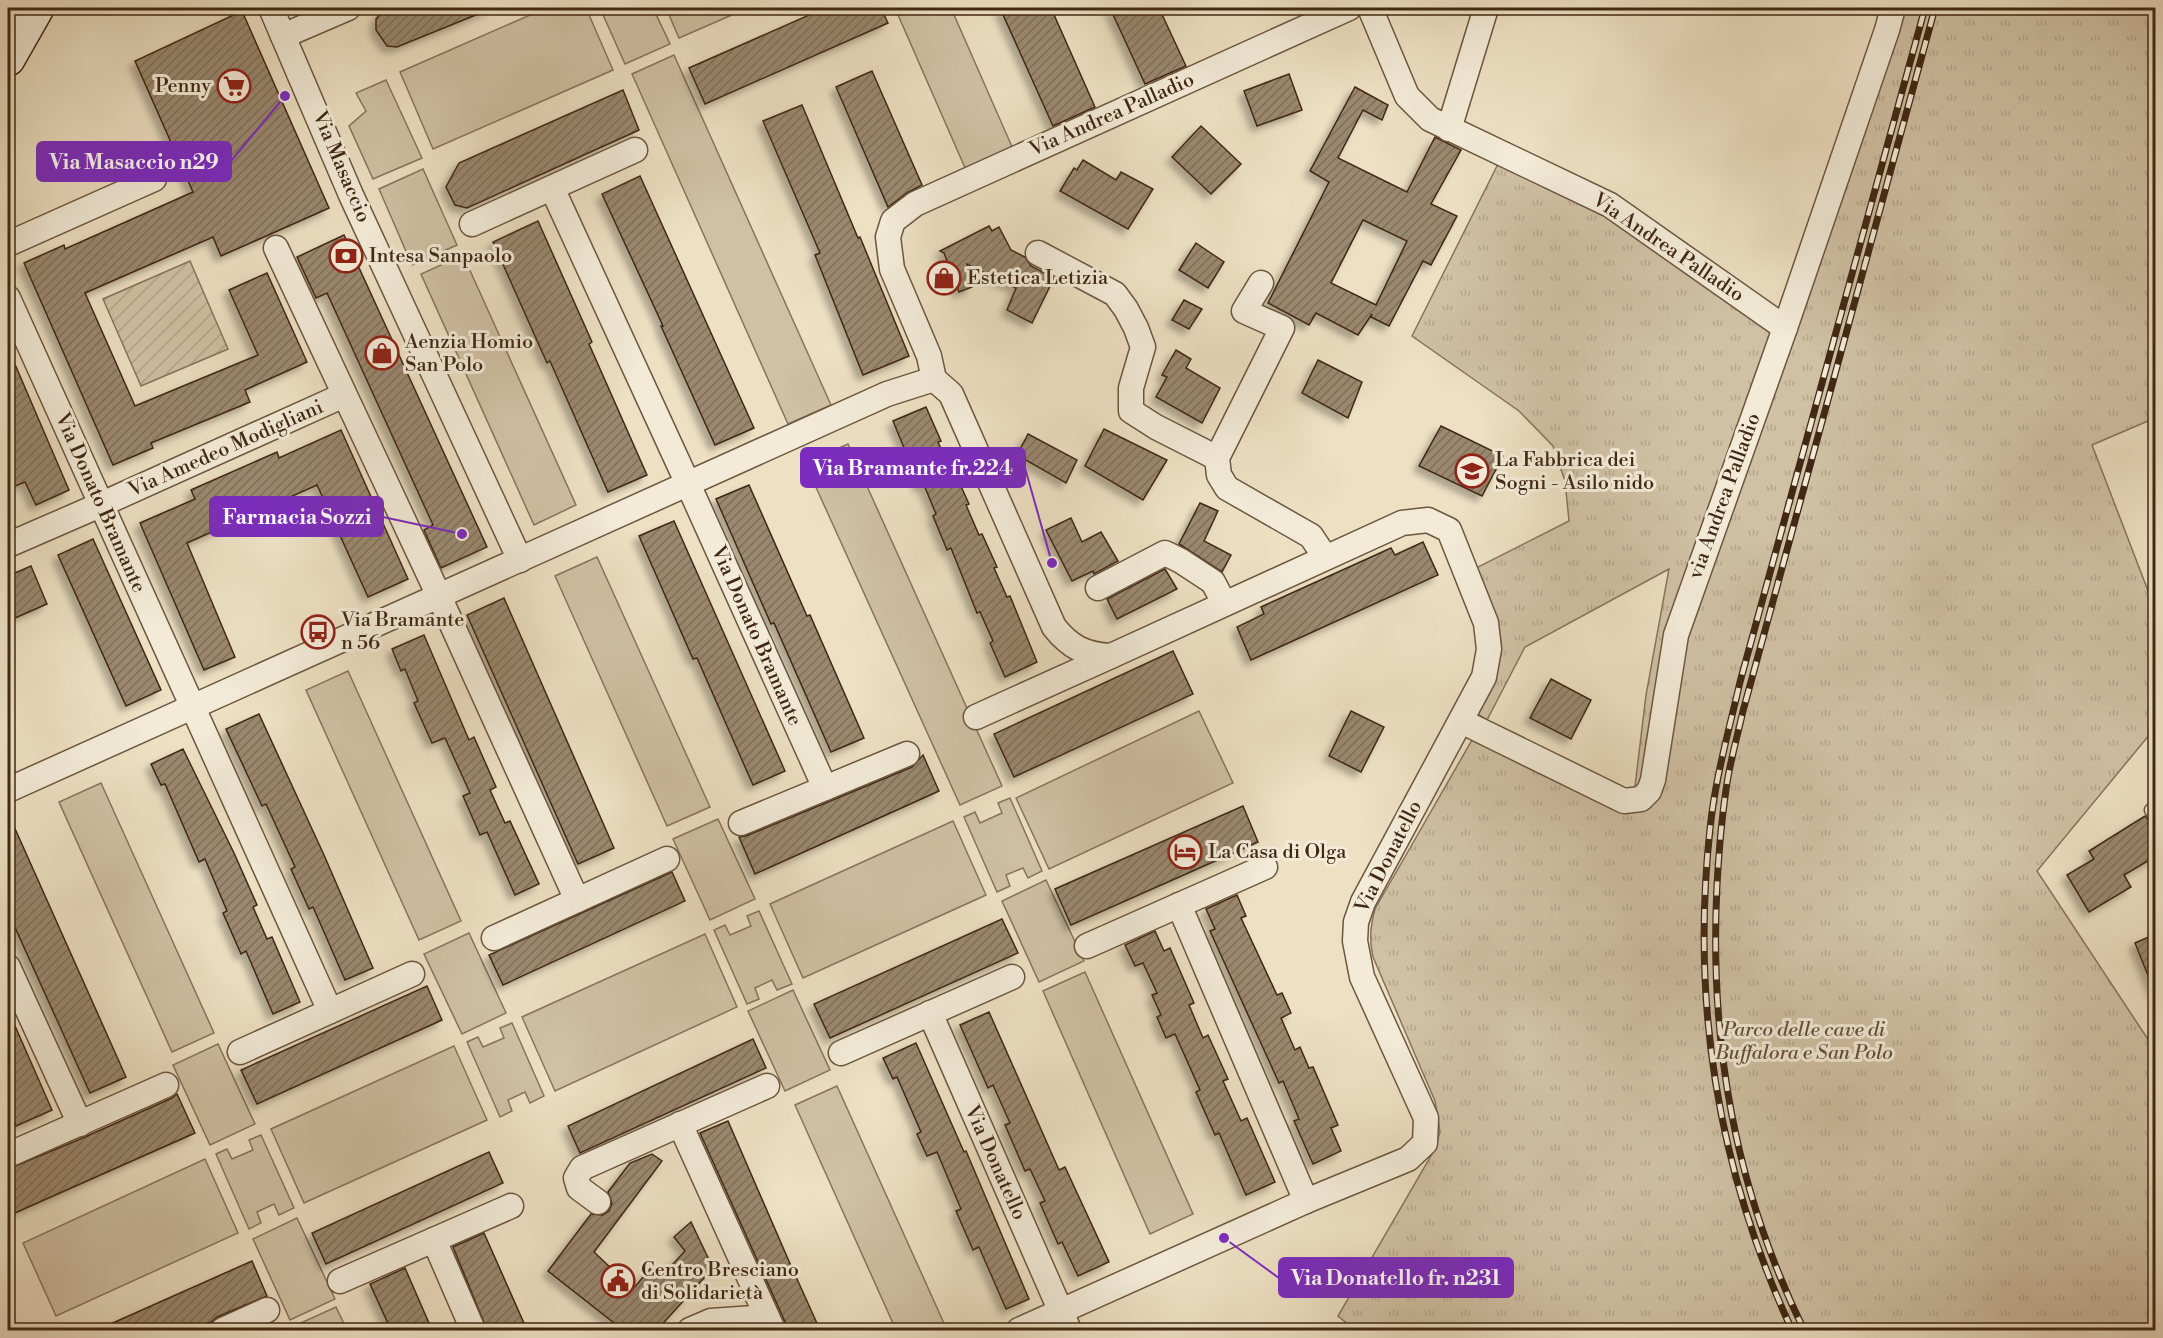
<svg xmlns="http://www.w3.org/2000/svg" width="2163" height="1338" viewBox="0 0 2163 1338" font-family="'Libre Bodoni',serif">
<defs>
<pattern id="park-tufts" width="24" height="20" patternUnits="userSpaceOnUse" patternTransform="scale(1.5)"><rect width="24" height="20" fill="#d0c1a5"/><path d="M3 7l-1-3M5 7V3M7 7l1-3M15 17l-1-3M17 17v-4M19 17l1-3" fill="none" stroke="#b4a68d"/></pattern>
<pattern id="garden-furrows" width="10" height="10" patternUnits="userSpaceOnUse" patternTransform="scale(1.5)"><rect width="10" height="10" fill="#d0c1a5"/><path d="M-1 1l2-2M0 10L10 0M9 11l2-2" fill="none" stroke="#b4a68d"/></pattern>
<pattern id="building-hatch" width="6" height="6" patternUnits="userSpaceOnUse" patternTransform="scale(1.5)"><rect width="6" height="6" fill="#9a886f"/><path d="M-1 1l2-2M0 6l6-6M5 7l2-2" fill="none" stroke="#7f6f5a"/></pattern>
<filter id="shadow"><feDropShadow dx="-5.5" dy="5.5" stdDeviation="3" flood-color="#0004"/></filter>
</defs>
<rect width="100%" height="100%" fill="#ede0c3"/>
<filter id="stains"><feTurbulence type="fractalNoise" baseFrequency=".00333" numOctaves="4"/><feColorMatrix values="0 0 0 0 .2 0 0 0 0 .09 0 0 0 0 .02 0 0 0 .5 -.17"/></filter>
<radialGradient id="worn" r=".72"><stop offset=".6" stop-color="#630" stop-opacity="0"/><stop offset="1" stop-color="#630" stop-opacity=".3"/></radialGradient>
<!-- grass -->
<g fill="#d0c1a5" stroke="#88745c" stroke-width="1.5">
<polygon points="546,8 586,8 613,70 433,149 400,72"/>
<polygon points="600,8 653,8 670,44 625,64"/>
<polygon points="666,8 748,8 679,38"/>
<polygon points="895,8 951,8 1013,149 966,170"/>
<polygon points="674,55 831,405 788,424 632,74"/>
<polygon points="386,80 422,158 373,179 349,126 366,111 356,93"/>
<polygon points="423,169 457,245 412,265 379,189"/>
<polygon points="463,255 576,505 534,525 421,274"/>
<polygon points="848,444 1002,786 960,805 805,463"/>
<polygon points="597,557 710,807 667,826 555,576"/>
<polygon points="348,671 461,921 419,940 306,690"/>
<polygon points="1199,711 1233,783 1049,869 1016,798"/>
<polygon points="101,783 214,1033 172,1052 59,802"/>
<polygon points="1010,798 1042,871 1028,878 1023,868 1006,875 1010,886 997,892 964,817 975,812 980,823 1002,813 998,803"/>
<polygon points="718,819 755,899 710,920 673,839"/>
<polygon points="953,821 986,895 803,978 770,904"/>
<polygon points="1046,880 1084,961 1039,982 1002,901"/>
<polygon points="759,911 792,984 777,990 772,980 755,988 759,999 747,1004 714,930 725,925 730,935 751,926 747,916"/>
<polygon points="469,933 506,1013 462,1034 424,954"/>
<polygon points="705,934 737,1007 555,1091 522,1017"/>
<polygon points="1085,972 1193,1214 1150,1234 1043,991"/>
<polygon points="793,990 830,1070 785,1091 748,1011"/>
<polygon points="512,1023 544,1096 530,1103 525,1092 508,1100 512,1111 500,1117 467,1042 478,1037 483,1047 504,1038 500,1028"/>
<polygon points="218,1044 255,1124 210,1145 173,1065"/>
<polygon points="454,1046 487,1120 304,1203 271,1129"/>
<polygon points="837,1086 947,1330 896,1330 795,1105"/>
<polygon points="261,1135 294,1208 279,1215 274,1204 257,1212 261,1223 249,1229 216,1154 227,1149 232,1159 253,1150 249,1140"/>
<polygon points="205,1159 238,1233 56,1316 23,1243"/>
<polygon points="297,1218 335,1299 290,1320 253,1239"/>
<polygon points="336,1307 347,1330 296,1330 294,1326"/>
</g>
<!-- park -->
<path fill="url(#park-tufts)" stroke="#88745c" stroke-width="1.5" d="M1904,8h251v410l-63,27 63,164v119l-118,143 118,179v280h-800l-17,-14 97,-167 5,-17 -5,-31 -62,-144c-4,-17 -3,-31 2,-48l97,-169 160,71 14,-116 23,-126 -144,78 -38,73 -9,-6c10,-21 21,-42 23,-66 1,-21 -19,-59 -27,-79l95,-48 -4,-40 -12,-35 -34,-35 -107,-75 88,-176 108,48 186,126z"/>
<!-- garden -->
<polygon fill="url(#garden-furrows)" stroke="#88745c" stroke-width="1.5" points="190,261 228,349 141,386 103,299"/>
<!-- building -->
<g fill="url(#building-hatch)" stroke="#402814" stroke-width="1.5" fill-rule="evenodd" filter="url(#shadow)">
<polygon points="385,8 493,8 397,47 387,46 376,30 376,19"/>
<polygon points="825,8 881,8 888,23 705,104 689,68"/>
<polygon points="1000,8 1051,8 1095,107 1053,126"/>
<polygon points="1110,8 1159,8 1186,66 1145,84"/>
<polygon points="242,11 329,208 221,256 213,237 85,293 135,406 258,355 229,290 267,273 307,362 245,390 250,402 151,443 153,448 113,465 24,263 64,245 65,249 193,192 135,61"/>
<polygon points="872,71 922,185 907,193 888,207 836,87"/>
<polygon points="1289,74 1302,110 1257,126 1244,91"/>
<path d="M1355,87l33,18 -6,15 -19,-10 -25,48 69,34 28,-55 26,13 -30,54 26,12 -26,49 -8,-4 -34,65 -18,-9 1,-3 -14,21 -42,-22 -7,12 -41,-22 61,-121 -19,-11zM1363,220l44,21 -31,64 -45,-22z"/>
<polygon points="623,90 639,130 467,208 455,205 446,187 459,163"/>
<polygon points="802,105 858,238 860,237 909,356 863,375 815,255 820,253 763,121"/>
<polygon points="1201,126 1241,164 1211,194 1172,157"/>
<polygon points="1083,160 1116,180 1121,172 1153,189 1128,229 1060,191 1074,168 1077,170"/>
<polygon points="640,176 754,428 715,445 661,326 663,326 602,194"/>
<polygon points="538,221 592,342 589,344 647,475 608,492 550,361 547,363 493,242"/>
<polygon points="989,226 992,231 999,227 1011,250 1025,257 1031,266 1054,278 1032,323 1007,310 1016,288 967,264 972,287 959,292 944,253 940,251"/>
<polygon points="344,235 487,547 441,568 424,530 433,525 327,293 316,298 297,257"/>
<polygon points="1196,243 1224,262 1208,288 1179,270"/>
<polygon points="1184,300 1202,309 1189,329 1172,320"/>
<polygon points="8,348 69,490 36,505 25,482 8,489"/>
<polygon points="1176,350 1191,359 1186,368 1220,388 1202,423 1156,397 1167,377 1162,375"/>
<polygon points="1318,360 1362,382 1348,418 1302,393"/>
<polygon points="926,407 941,441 938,442 951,473 954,471 969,504 966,505 979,535 982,534 997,567 994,568 1007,597 1010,596 1037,662 1005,677 990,643 993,641 980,612 977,613 951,548 947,550 933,516 936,514 924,485 920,487 893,421"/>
<polygon points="1441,426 1503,456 1482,496 1419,466"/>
<polygon points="1104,429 1167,460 1143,500 1085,466"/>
<polygon points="341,430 408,579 368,597 317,485 187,543 235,657 204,670 140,523 195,499 191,490 277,452 279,458"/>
<polygon points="1028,434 1077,460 1066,483 1017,455"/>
<polygon points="749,485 807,616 810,615 864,738 831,752 774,623 771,624 716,499"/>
<polygon points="1200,503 1218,511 1204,541 1231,555 1222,572 1179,544"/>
<polygon points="1071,518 1082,542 1101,532 1118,561 1094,574 1093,571 1072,581 1046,530"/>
<polygon points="674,521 785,771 753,785 697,658 693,659 639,536"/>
<polygon points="93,539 161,690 126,706 58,555"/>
<polygon points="1423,542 1438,575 1251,660 1237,627 1264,614 1261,607 1391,548 1395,555"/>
<polygon points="31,566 47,604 8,621 8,576"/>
<polygon points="1165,569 1177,589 1117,619 1107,599"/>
<polygon points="504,598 614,848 578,864 467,615"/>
<polygon points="424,635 469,740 474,737 496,787 490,790 505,823 510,821 539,884 515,895 487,832 480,835 463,796 470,793 445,738 432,743 414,703 418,701 405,669 401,671 392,649"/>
<polygon points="1173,651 1193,694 1014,777 994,734"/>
<polygon points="1551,679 1591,700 1571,739 1530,718"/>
<polygon points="1351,711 1384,727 1361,772 1329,756"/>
<polygon points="259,714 324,855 373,968 345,980 313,907 309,909 291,869 295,867 266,804 262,806 226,729"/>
<polygon points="183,749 234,853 257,905 253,907 267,939 272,937 300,1002 273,1014 246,951 241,954 223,913 227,911 205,859 199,862 165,784 161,785 151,764"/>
<polygon points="923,755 939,791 755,874 739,837 746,836 912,767"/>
<polygon points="1243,806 1258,842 1071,925 1055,889"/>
<polygon points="8,813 126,1077 90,1093 8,912"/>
<polygon points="2145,816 2150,822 2156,825 2156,856 2124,875 2131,887 2089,912 2067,875 2094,859 2089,851"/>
<polygon points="672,872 685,901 503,985 489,955"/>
<polygon points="1237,895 1246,916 1241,918 1277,995 1282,993 1291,1013 1281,1018 1295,1050 1300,1047 1309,1068 1313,1067 1338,1125 1331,1128 1341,1151 1313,1164 1294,1121 1299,1119 1283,1081 1279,1083 1210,931 1215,929 1206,909"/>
<polygon points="1002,919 1018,953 830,1038 814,1004"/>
<polygon points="1155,931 1164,951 1170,948 1194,1003 1189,1005 1203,1038 1208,1035 1228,1079 1223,1081 1241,1121 1247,1118 1275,1182 1246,1195 1219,1133 1215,1135 1196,1092 1200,1090 1175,1034 1166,1038 1157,1017 1161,1015 1152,995 1157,993 1143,963 1135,966 1125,945"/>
<polygon points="2156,934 2156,993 2155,993 2135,943"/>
<polygon points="427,986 442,1020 257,1104 241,1070"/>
<polygon points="8,1010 52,1110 16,1126 8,1108"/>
<polygon points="989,1012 1059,1170 1065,1167 1109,1262 1078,1276 1062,1242 1058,1244 1040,1203 1045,1201 1030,1169 1025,1171 1005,1125 1010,1123 993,1085 988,1088 960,1025"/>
<polygon points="753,1039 766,1068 580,1153 568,1126"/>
<polygon points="916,1043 964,1152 966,1151 1029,1299 1006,1309 979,1247 973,1250 956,1211 961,1209 937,1152 927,1156 917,1134 921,1132 897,1077 893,1079 883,1058"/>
<polygon points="177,1094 195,1133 8,1216 8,1169 85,1137 172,1098"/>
<polygon points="728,1121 788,1259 820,1330 787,1330 786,1324 700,1133"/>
<polygon points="489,1152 503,1183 326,1264 312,1233"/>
<polygon points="652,1154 662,1161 594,1252 633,1289 650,1269 662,1276 685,1251 674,1237 691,1222 713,1268 657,1330 623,1330 548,1271 591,1214 603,1215 609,1211 612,1203 608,1192 630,1163"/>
<polygon points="484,1233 527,1330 487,1330 453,1247"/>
<polygon points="252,1261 267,1296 217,1317 211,1322 192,1330 97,1330"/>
<polygon points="405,1268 432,1330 391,1330 370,1284"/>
</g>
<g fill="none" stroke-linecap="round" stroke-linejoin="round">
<!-- lane casing -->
<g stroke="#6b5640" stroke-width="15">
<polyline id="lane" points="2151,810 2156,817"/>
</g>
<!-- street casing -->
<g stroke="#6b5640" stroke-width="27">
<g id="street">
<polyline points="271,8 351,195 520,560"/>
<polyline points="1370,8 1407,96 1430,119 1610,205 1785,328"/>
<polyline points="283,36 348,8"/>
<polyline points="1449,129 1486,8"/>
<polyline points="552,188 688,484 825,788"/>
<polyline points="472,224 635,150"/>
<polyline points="8,244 154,179"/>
<polyline points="276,248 439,596 577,900"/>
<polyline points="1038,253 1115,294 1126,309 1136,328 1143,347 1131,388 1131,411 1156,427 1217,458"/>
<polyline points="1261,283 1244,311 1282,328 1217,458 1219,475 1227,488 1311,536 1325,557"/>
<polyline points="8,298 330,1011"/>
<polyline points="8,545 100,505 344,395"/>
<polyline points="1098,588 1165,553 1181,561 1213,582 1224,603"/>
<polyline points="976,717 1111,656"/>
<polyline points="1461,721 1624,801 1641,799 1649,791 1653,780 1676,635 1785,328 1887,30 1893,8"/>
<polyline points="8,790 887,394 934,379"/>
<polyline points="741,823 907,754"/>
<polyline points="1179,905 1306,1201"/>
<polyline points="494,938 667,859"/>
<polyline points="1087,946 1265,867"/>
<polyline points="8,967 80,1124"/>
<polyline points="930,1013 1069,1330"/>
<polyline points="240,1052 412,974"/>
<polyline points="841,1053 1012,977"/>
<polyline points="680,1124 773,1330"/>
<polyline points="8,1155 166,1085"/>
<polyline points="598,1202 579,1188 576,1178 582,1168 767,1086"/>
<polyline points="434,1240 473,1330"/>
<polyline points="340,1281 511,1206"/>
<polyline points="223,1330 267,1310"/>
<polyline points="690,1330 711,1321 767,1317"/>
<path d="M1019,1330l287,-129 102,-42 17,-16 1,-25 -64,-141 -7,-36 1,-19 7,-20 121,-225 5,-28 -3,-26 -37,-93 -21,-10 -26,3 -291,133c-26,-1 -41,-9 -57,-29l-103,-233 -17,-15 -5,-23 -37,-87 -4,-32 5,-16 22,-17 434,-196"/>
</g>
</g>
<!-- secondary casing -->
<g stroke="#402814" stroke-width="36">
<polyline id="secondary" points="8,59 37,8"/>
</g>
<!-- lane -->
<use href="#lane" stroke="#f3ebd8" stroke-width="12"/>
<!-- street -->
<use href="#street" stroke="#f3ebd8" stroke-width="24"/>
<!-- secondary -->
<use href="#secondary" stroke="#f3ebd8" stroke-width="33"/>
<!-- rail casing -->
<g stroke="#402814" stroke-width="7">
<g id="rail">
<path d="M1792,1330c-74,-159 -101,-327 -82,-501 5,-50 19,-99 30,-147l185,-674"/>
<path d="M1804,1330c-69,-141 -95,-287 -87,-445 2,-36 5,-72 11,-108 4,-22 10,-44 15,-66l192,-703"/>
</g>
</g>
<!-- rail -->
<use href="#rail" stroke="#f3ebd8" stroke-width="4.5" stroke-dasharray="14" stroke-linecap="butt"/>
</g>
<!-- icons -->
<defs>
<g id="supermarket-ring" transform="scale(1.725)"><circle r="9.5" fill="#f3ebd8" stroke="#8f2418" stroke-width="1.5"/><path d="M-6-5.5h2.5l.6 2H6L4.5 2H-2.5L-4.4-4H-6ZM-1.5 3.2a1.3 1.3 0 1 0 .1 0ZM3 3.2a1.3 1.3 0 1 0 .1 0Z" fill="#8f2418"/></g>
<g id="bank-ring" transform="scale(1.725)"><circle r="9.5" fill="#f3ebd8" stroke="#8f2418" stroke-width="1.5"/><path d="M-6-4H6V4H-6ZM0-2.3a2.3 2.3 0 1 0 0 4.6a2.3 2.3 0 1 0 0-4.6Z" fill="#8f2418"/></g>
<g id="shop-ring" transform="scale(1.725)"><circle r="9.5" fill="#f3ebd8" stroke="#8f2418" stroke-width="1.5"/><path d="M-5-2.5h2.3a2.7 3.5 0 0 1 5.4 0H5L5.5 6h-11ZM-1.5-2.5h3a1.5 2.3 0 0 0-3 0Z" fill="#8f2418"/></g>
<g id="school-ring" transform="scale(1.725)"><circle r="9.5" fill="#f3ebd8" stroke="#8f2418" stroke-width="1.5"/><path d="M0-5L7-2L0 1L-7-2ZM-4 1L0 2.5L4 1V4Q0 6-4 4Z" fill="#8f2418"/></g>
<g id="bus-ring" transform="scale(1.725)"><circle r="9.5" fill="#f3ebd8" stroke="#8f2418" stroke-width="1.5"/><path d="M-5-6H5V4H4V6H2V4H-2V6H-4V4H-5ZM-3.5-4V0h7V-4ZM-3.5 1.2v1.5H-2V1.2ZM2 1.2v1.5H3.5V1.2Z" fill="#8f2418"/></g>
<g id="hotel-ring" transform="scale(1.725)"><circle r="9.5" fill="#f3ebd8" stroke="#8f2418" stroke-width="1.5"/><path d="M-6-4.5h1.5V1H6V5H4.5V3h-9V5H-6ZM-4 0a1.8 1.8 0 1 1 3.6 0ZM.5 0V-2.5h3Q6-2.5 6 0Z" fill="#8f2418"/></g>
<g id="civic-ring" transform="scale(1.725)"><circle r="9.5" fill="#f3ebd8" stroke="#8f2418" stroke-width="1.5"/><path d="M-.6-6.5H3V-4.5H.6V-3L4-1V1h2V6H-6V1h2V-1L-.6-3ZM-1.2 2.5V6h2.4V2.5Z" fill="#8f2418"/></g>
</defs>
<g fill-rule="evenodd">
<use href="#supermarket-ring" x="234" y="86"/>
<use href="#bank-ring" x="346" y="256"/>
<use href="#shop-ring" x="944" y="278"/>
<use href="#shop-ring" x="382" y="353"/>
<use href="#school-ring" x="1472" y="471"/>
<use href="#bus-ring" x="318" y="632"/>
<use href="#hotel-ring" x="1185" y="852"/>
<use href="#civic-ring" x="618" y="1281"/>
</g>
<g text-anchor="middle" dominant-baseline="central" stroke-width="6" stroke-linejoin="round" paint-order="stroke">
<!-- poi labels -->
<g font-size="20" fill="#402814" stroke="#f3ebd8" text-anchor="start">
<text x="211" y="86" text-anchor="end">Penny</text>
<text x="369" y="256">Intesa Sanpaolo</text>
<text x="967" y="278">Estetica Letizia</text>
<text x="405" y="342">Aenzia Homio<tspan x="405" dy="23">San Polo</tspan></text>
<text x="1495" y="460">La Fabbrica dei<tspan x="1495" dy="23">Sogni - Asilo nido</tspan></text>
<text x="341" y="620">Via Bramante<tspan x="341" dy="23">n 56</tspan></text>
<text x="1208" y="852">La Casa di Olga</text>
<text x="641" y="1270">Centro Bresciano<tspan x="641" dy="23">di Solidarietà</tspan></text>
</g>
<!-- street labels -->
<g font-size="20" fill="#402814" stroke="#f3ebd8">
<text transform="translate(1112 115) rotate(-24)">Via Andrea Palladio</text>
<text transform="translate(341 167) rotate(67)">Via Masaccio</text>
<text transform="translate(1668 248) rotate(34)">Via Andrea Palladio</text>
<text transform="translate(226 449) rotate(-24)">Via Amedeo Modigliani</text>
<text transform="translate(1725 496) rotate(-70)">via Andrea Palladio</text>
<text transform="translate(100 503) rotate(66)">Via Donato Bramante</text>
<text transform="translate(756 636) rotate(66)">Via Donato Bramante</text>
<text transform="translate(1389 857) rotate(-63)">Via Donatello</text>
<text transform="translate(995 1163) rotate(66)">Via Donatello</text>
</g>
<!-- park labels -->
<g font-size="20" font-style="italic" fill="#644e38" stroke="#f3ebd8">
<text x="1804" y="1030">Parco delle cave di<tspan x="1804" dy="23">Buffalora e San Polo</tspan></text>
</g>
</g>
<!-- callouts -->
<path fill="none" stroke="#7b2cbf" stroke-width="2" d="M285 96L231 161M1052 563L1025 468M462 534L383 517M1224 1238L1279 1278"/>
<g fill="#7b2cbf" stroke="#f3ebd8" stroke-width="2">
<circle cx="285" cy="96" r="6"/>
<circle cx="1052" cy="563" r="6"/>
<circle cx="462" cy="534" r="6"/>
<circle cx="1224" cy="1238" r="6"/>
</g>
<g fill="#7b2cbf" stroke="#7b2cbf" stroke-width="2">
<rect x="37" y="142" width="194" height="39" rx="6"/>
<rect x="801" y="448" width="224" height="39" rx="6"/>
<rect x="210" y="497" width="173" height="39" rx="6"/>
<rect x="1279" y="1258" width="234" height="39" rx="6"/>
</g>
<g font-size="21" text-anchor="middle" font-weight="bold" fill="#fff">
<text x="134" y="169">Via Masaccio n29</text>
<text x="913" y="475">Via Bramante fr.224</text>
<text x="297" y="524">Farmacia Sozzi</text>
<text x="1396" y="1285">Via Donatello fr. n231</text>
</g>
<!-- margin -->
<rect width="2163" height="1338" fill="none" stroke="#ede0c3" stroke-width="30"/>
<rect x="9" y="9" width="2145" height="1320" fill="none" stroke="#402814" stroke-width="3"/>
<rect x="15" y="15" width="2133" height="1308" fill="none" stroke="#402814" stroke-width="1.5"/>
<rect width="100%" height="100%" filter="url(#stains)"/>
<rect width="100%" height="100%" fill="url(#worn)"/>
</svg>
